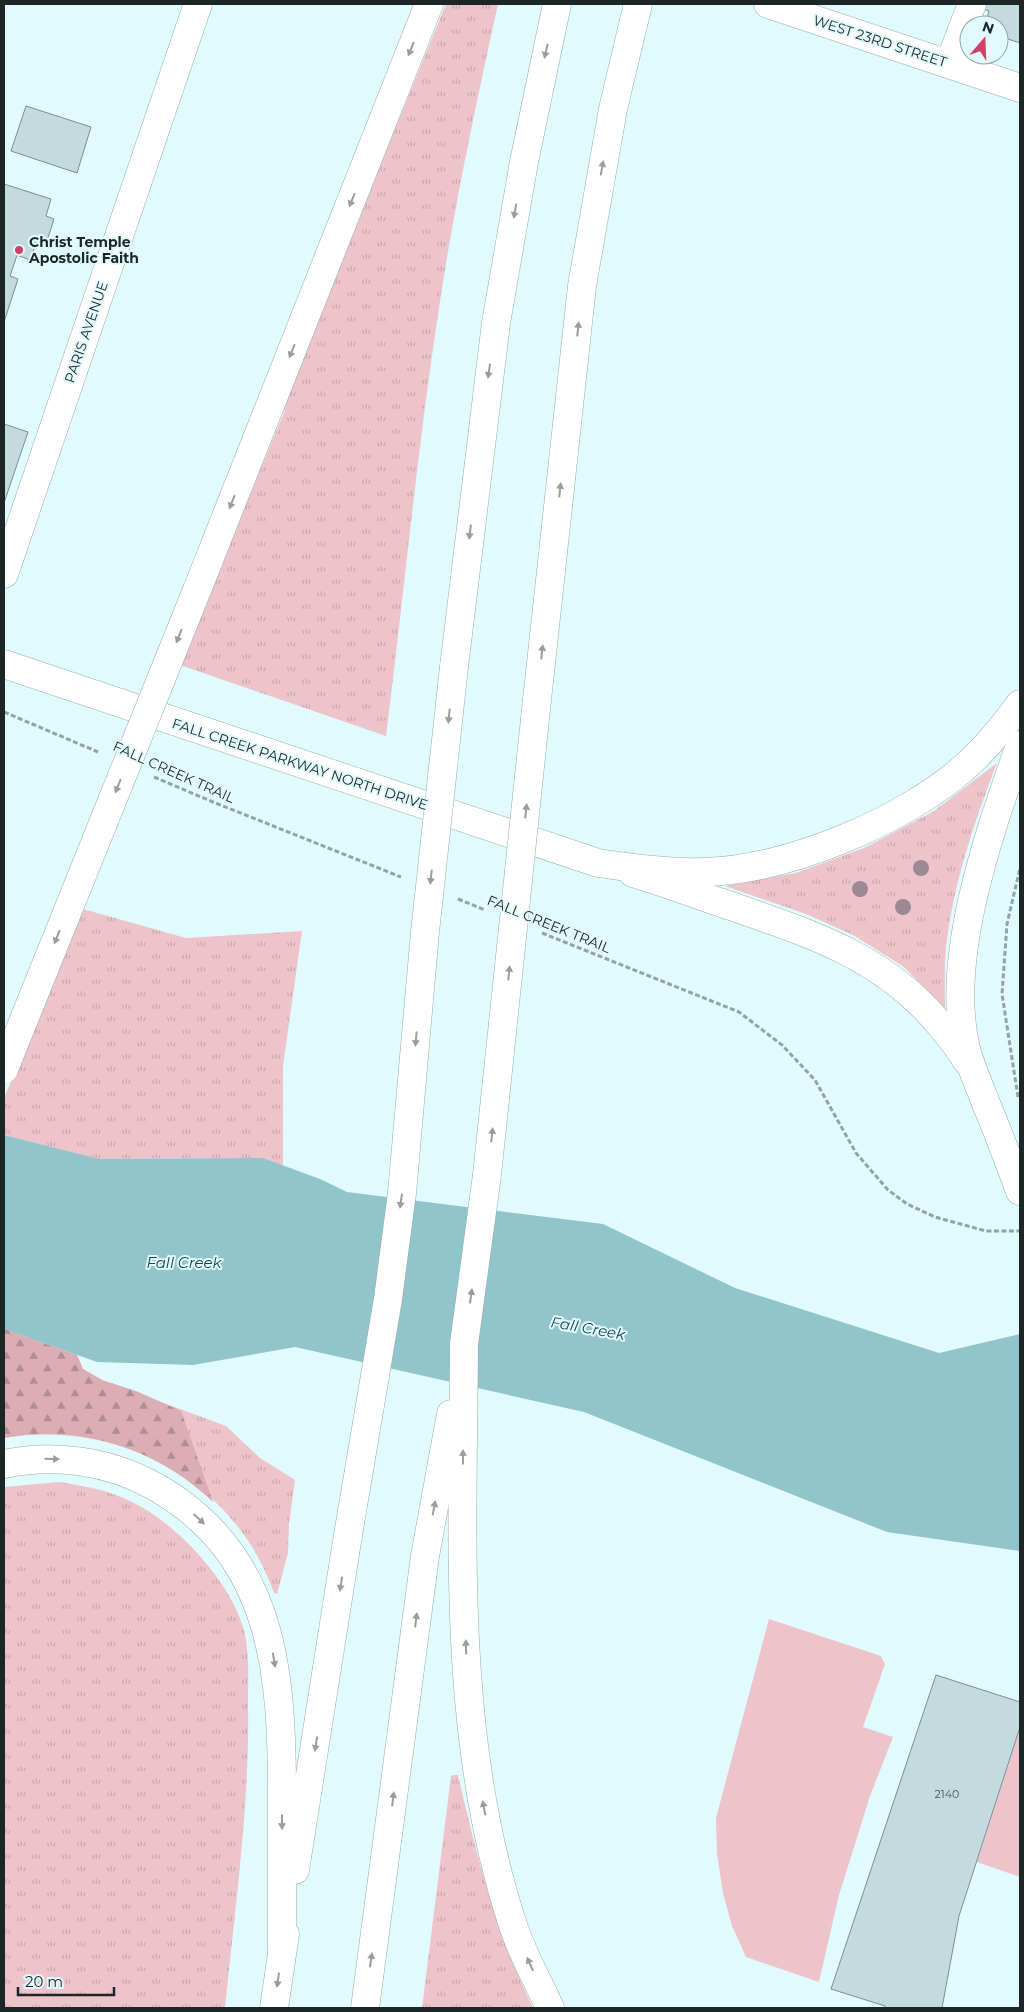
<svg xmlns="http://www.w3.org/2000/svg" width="1024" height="2012" viewBox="0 0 1024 2012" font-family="Montserrat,sans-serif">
<defs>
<pattern id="grass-tufts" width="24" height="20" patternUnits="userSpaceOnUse" patternTransform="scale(1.25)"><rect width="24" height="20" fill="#eec4cb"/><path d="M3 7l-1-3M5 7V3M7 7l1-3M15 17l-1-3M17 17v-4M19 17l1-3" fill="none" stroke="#cca8ae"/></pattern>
<pattern id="forest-firs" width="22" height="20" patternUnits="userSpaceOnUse" patternTransform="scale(1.25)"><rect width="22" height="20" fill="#dbadb4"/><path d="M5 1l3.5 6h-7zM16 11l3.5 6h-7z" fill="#b18d92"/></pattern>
</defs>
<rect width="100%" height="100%" fill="#e1fafe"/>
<!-- grass -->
<g fill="url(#grass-tufts)">
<path d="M446,4h52c-22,101 -44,202 -59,304 -22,143 -35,286 -53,428l-206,-71 105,-255 -3,-4z"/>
<path d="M997,763c-23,60 -44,121 -51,185 -2,20 -1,41 -1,61l-41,-42 -51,-32 -47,-21 -81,-28 71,-13 68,-25 70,-37z"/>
<polygon points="83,909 186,938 302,931 283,1066 283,1166 263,1158 98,1159 4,1135 4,1098"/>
<path d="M4,1329l73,26 6,14 19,11 124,46 34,32 35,22 -6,44 -1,29 -11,41 -3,-1c-39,-112 -156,-174 -270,-155z"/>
<path d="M59,1482c26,4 50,8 73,20 44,21 97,78 111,125 7,24 5,50 5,75 2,101 -13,206 -23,306h-221v-521z"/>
<path d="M454,1775h4c19,83 38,156 75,233h-111l29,-232z"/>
</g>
<!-- forest -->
<path fill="url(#forest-firs)" d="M4,1329l73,26 6,14 19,11 34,11 45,20 32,91c-57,-54 -132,-78 -209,-64z"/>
<!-- park -->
<g fill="#eec4cb">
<polygon points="769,1619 881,1656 885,1664 863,1727 893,1737 870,1796 839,1895 819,1982 746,1957 732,1926 723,1893 717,1854 716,1818"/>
<polygon points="1020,1727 1020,1877 977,1862"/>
</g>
<!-- water -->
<polygon fill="#91c4cb" points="4,1135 99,1159 263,1158 320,1179 347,1192 603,1224 735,1288 939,1353 1020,1334 1020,1551 887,1532 584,1412 295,1347 193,1365 97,1362 4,1329"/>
<!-- building -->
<g fill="#c3dbdf" stroke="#799093">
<polygon points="982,4 1020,4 1020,43 999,36 999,25 985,25 989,11 981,8"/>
<polygon points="26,106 91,127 77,173 11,151"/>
<polygon points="4,184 51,199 46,216 54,219 46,244 37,241 30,260 17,255 10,276 18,279 4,322"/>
<polygon points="4,424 28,432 4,503"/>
<polygon points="936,1675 1020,1702 1020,1727 959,1916 942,2008 885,2008 885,2006 831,1989"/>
</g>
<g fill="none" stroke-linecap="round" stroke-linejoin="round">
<!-- minor casing -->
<g stroke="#94acb0" stroke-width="29">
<g id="minor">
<polyline points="768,4 1020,88"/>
<polyline points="949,64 972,4"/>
<polyline points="4,574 198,4"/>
<path d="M1020,745c-30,86 -76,213 -54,304 5,19 14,38 21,57 12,28 22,56 33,85"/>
<path d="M633,873c34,10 67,23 101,34 80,28 152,51 207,119 9,11 19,22 25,34"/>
</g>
</g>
<!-- major casing -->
<g stroke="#94acb0" stroke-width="29">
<path id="major" d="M4,664l594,199c34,5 70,10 105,9 82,-1 202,-51 263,-106 20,-18 38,-40 54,-62"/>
</g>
<!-- highway casing -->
<g stroke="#94acb0" stroke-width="29">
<g id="highway">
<polyline points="197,590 429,4"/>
<polyline points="454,667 496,323 524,162 557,4"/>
<polyline points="537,700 582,286 613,109 638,4"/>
<path d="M464,1344c-1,194 -13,394 49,581 9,29 25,56 37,83"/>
<path d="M4,1464c50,-11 105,-3 150,22 121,68 128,188 128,311 0,52 0,104 0,155"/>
<polyline points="295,1870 348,1535"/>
<polyline points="274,2008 285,1934"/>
<polyline points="365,2008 425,1556 451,1414"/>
</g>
</g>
<!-- path -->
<g stroke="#91a4a6" stroke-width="3" stroke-dasharray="5 2.5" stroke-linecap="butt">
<polyline points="4,712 98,752"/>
<polyline points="154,777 213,802 401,877"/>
<polyline points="458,899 485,910"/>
<polyline points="542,933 739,1012 782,1045 815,1080 856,1153 888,1190 907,1204 935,1217 986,1231 1020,1231"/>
<polyline points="1018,1097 1002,994 1007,924 1020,868"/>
</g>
<!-- minor -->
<use href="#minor" stroke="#fff" stroke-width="28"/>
<!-- major -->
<use href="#major" stroke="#fff" stroke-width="28"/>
<!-- highway -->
<use href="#highway" stroke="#fff" stroke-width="28"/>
<!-- highway-bridge casing -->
<g stroke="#94acb0" stroke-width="29" stroke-linecap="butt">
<g id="highway-bridge">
<polyline points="4,1069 197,590"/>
<polyline points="464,1344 487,1175 537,700"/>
<polyline points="348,1535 388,1299 402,1193 425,932 454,667"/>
</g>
</g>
<!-- highway-bridge -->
<use href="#highway-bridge" stroke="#fff" stroke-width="28"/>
</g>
<!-- trees -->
<g fill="#9e8992">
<circle cx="921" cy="868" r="8"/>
<circle cx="860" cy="889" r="8"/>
<circle cx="903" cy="907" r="8"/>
</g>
<!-- one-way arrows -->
<defs><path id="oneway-solid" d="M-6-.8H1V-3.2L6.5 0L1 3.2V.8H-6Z" transform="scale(1.25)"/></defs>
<g fill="#999d9e">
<use href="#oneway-solid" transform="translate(411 49) rotate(112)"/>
<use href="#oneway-solid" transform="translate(546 51) rotate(103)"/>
<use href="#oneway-solid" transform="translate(602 168) rotate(-80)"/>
<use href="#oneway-solid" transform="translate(352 200) rotate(112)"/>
<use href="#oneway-solid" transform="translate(515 211) rotate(100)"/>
<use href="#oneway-solid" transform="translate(578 329) rotate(-84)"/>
<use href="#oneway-solid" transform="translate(292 351) rotate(112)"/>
<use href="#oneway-solid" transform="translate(489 371) rotate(98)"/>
<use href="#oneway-solid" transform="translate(560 490) rotate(-84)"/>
<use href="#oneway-solid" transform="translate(232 502) rotate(112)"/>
<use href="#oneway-solid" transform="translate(470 532) rotate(97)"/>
<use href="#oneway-solid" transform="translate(179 636) rotate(112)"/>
<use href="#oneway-solid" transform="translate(542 652) rotate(-84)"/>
<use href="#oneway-solid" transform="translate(449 716) rotate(96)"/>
<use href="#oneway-solid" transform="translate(118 786) rotate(112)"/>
<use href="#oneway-solid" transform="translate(526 811) rotate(-84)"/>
<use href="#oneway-solid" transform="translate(431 877) rotate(96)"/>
<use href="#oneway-solid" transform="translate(57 937) rotate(112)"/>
<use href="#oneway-solid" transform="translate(509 973) rotate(-84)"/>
<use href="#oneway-solid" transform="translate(416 1039) rotate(95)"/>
<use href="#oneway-solid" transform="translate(492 1135) rotate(-84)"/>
<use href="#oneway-solid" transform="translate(401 1201) rotate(98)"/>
<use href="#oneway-solid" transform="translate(471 1296) rotate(-82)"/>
<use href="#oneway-solid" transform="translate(463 1457) rotate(-90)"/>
<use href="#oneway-solid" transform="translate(52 1459) rotate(1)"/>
<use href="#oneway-solid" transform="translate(434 1508) rotate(-79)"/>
<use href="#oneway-solid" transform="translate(199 1519) rotate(42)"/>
<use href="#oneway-solid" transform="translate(341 1584) rotate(99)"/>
<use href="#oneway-solid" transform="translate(416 1620) rotate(-83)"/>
<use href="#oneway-solid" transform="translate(466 1647) rotate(-92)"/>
<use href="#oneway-solid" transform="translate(274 1660) rotate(81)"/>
<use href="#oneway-solid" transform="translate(316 1744) rotate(99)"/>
<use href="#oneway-solid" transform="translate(393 1799) rotate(-83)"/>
<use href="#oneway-solid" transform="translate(484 1808) rotate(-101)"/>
<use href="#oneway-solid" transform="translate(282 1822) rotate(90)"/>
<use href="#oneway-solid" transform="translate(371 1960) rotate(-82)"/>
<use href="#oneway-solid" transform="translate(530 1964) rotate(-114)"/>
<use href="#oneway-solid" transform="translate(278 1980) rotate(98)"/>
</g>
<!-- markers -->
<circle fill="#d04168" stroke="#e1fafe" stroke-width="2" cx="19" cy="250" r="5"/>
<g text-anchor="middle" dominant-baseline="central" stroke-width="4" stroke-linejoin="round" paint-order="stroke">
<!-- number labels -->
<g font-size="11" fill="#465355">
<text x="947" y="1794">2140</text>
</g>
<!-- street labels -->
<g font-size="14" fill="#1d2627" stroke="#e1fafe">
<text transform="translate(880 41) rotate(18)">WEST 23RD STREET</text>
<text transform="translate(86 332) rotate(-71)">PARIS AVENUE</text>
<text transform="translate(300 764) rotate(18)">FALL CREEK PARKWAY NORTH DRIVE</text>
<text transform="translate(174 772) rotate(24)">FALL CREEK TRAIL</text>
<text transform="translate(549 924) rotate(22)">FALL CREEK TRAIL</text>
</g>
<!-- poi labels -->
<g font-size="14" font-weight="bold" fill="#1d2627" stroke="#e1fafe" text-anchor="start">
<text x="29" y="242">Christ Temple<tspan x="29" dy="16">Apostolic Faith</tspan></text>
</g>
<!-- water labels -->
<g font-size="15" font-style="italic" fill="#18474d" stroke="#e1fafe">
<text x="184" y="1262">Fall Creek</text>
<text transform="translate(588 1328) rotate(10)">Fall Creek</text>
</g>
</g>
<!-- border -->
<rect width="1024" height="2012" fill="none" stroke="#1d2627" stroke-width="10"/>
<!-- north arrow -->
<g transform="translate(984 40) rotate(19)"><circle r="24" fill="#e1fafe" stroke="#93a5a8"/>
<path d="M0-4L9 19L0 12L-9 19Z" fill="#d04168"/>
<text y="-8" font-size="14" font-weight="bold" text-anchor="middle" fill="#1d2627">N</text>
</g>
<!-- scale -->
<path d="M18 1987v8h96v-8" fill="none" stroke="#1d2627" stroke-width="2.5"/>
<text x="25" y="1987" font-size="15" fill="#1d2627" stroke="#e1fafe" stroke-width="4" paint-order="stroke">20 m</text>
</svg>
